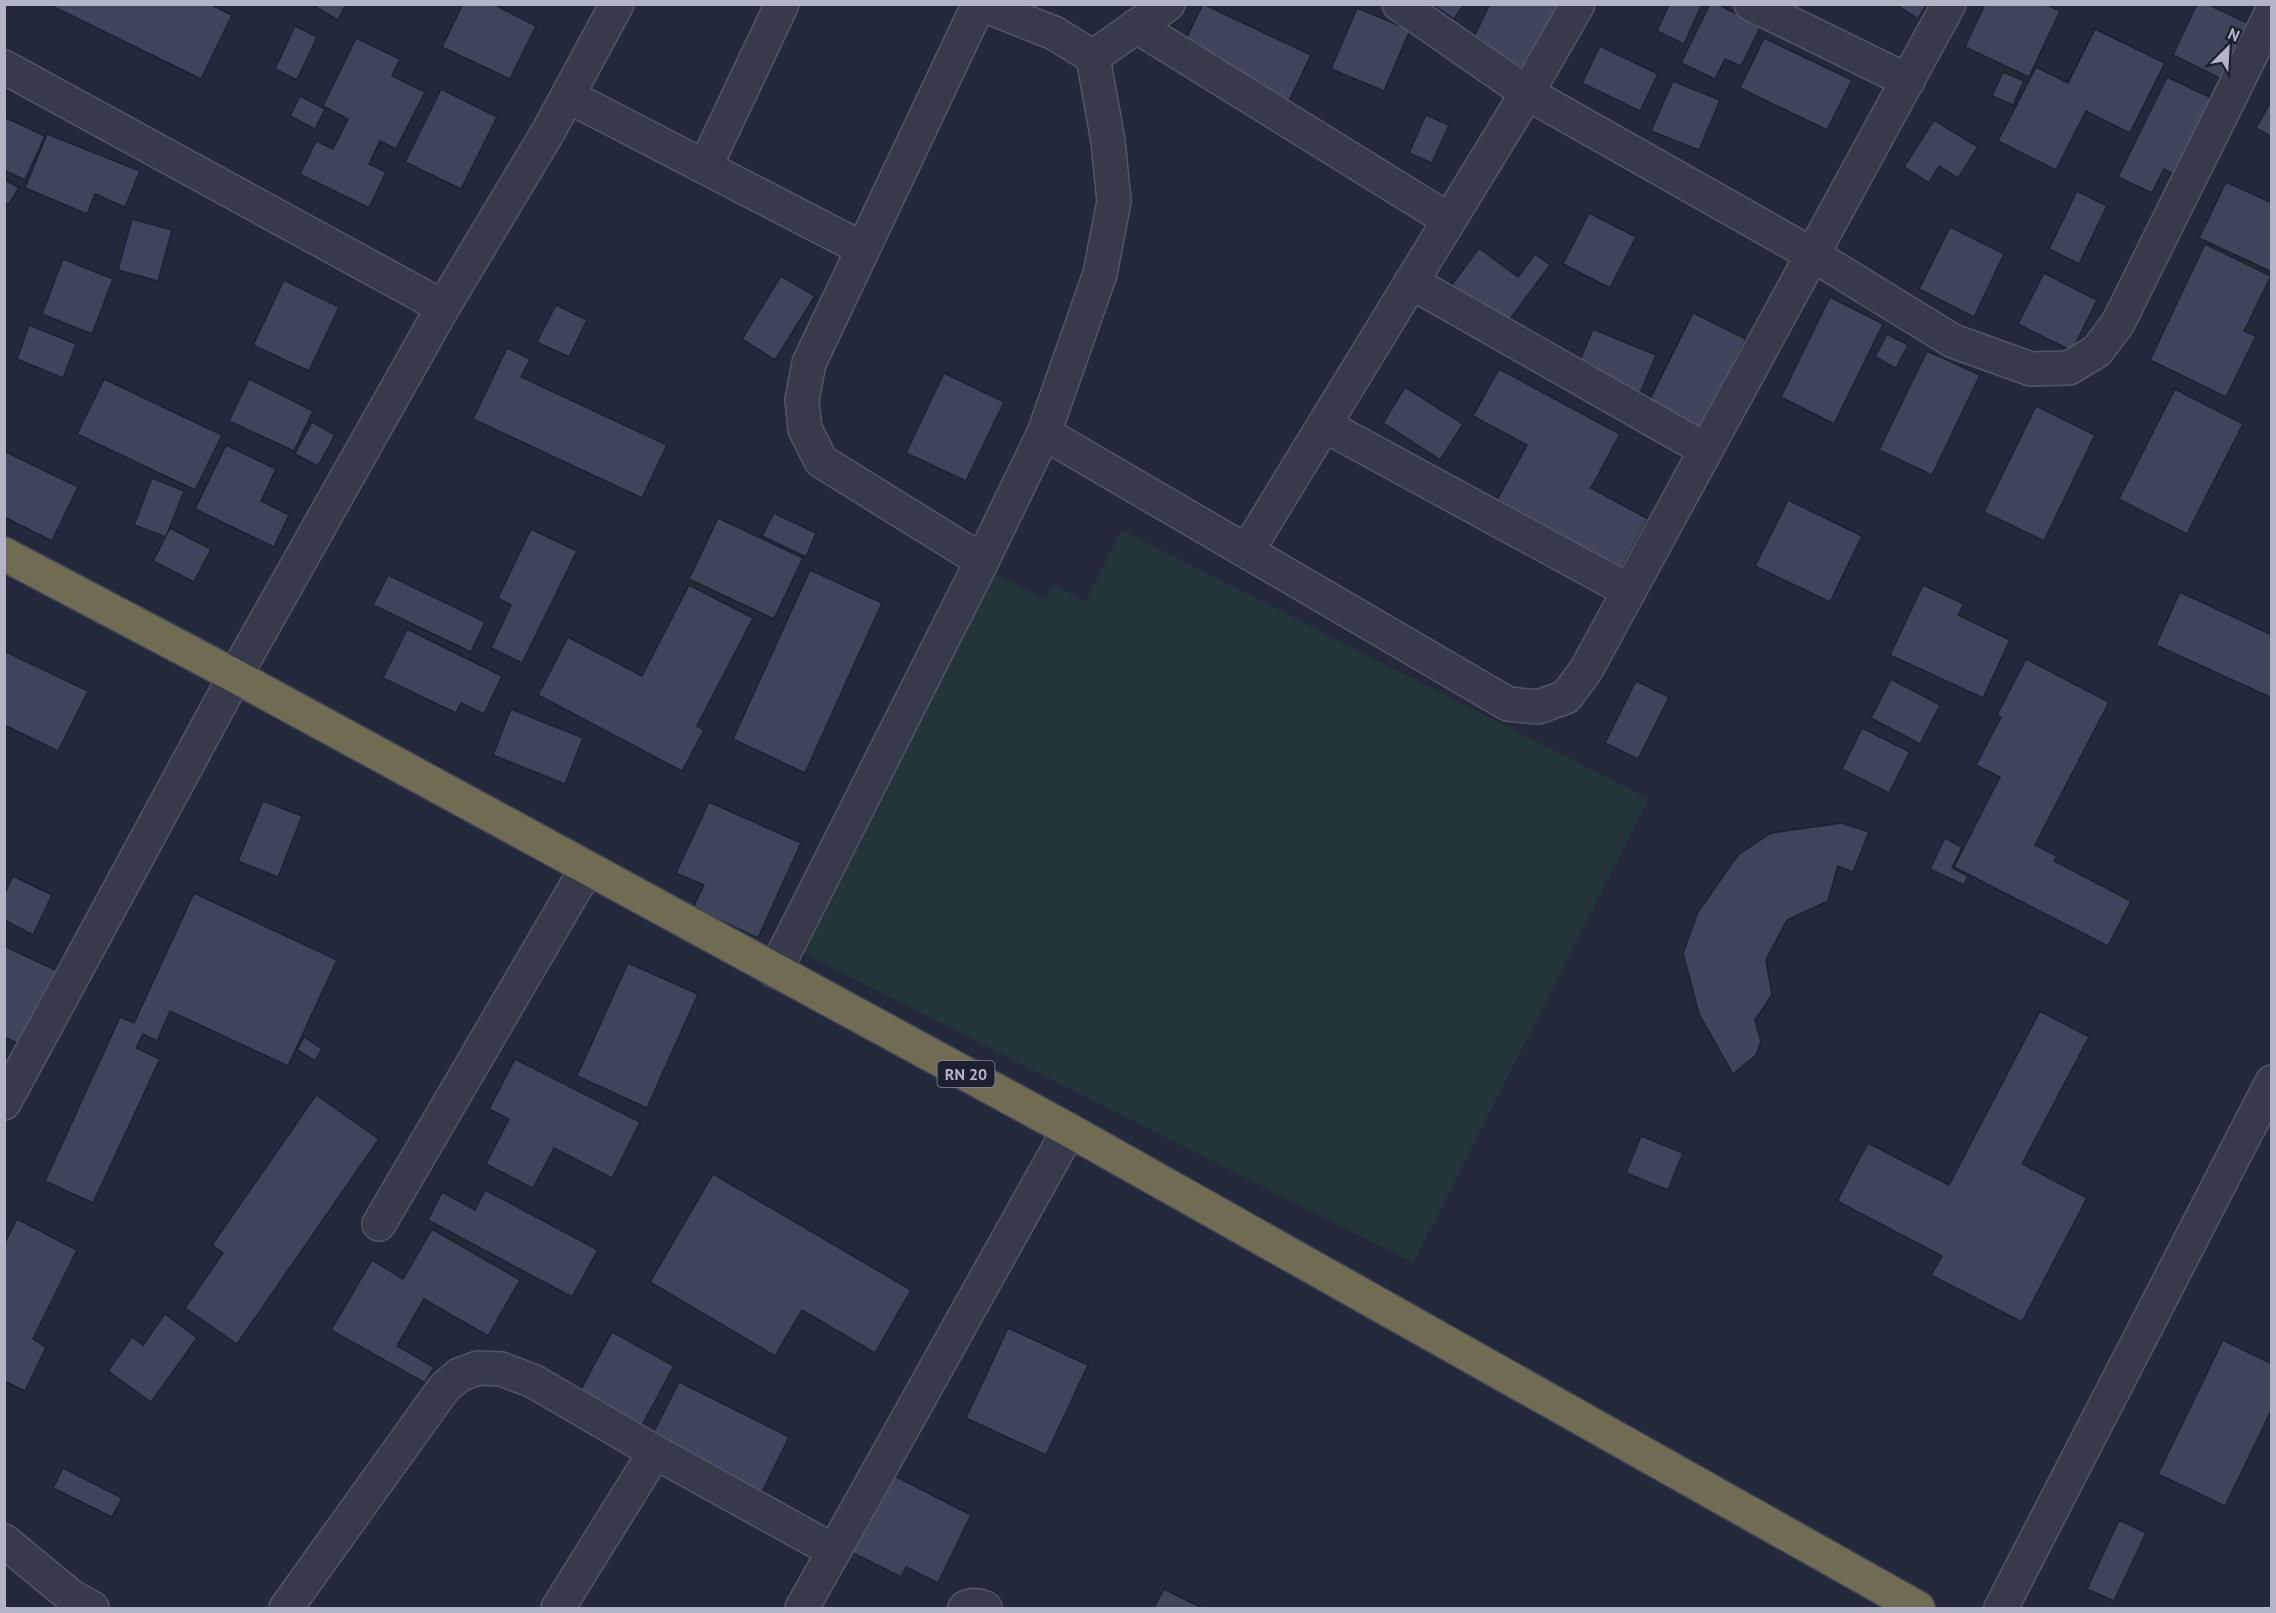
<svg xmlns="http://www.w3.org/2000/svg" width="2276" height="1613" viewBox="0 0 2276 1613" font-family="'PT Sans',sans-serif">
<rect width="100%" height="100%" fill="#23283a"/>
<!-- green -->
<polygon fill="#24343b" points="1122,530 1649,799 1413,1263 797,950 990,571 1045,599 1053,585 1086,602"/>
<!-- building -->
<g fill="#3f445a" stroke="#1d2131" stroke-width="1.5">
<polygon points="48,4 210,4 232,15 201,79"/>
<polygon points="311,4 346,4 338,20"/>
<polygon points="463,4 493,4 536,26 510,79 442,47"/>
<polygon points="1203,4 1311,55 1288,103 1180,51"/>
<polygon points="1432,4 1464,4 1454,19"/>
<polygon points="1490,4 1572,4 1538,76 1471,43"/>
<polygon points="1663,4 1702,4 1684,44 1657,31 1668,7"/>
<polygon points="1710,4 1717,4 1761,26 1741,66 1725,59 1715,79 1681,63"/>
<polygon points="1895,4 1927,4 1918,19"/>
<polygon points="1985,4 2045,4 2060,11 2029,77 1965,47"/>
<polygon points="2197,4 2207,4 2262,30 2236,86 2173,55"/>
<polygon points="1357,8 1410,30 1384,91 1331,69"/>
<polygon points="295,26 317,37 297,80 275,69"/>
<polygon points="2095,29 2165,63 2130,133 2086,111 2056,170 1998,141 2036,67 2068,83"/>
<polygon points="356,38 400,59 392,76 425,92 396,149 380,141 369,164 386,172 369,208 300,174 316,141 333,149 348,119 323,106"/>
<polygon points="1764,38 1852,80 1827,130 1740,88"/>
<polygon points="1600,46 1658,74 1640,111 1582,83"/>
<polygon points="2003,72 2024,81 2013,105 1992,96"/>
<polygon points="2167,77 2222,103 2185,180 2164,169 2152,193 2118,177"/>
<polygon points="1673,81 1720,100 1699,150 1651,131"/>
<polygon points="441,89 497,117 461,189 405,162"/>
<polygon points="300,96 325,109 315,129 290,116"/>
<polygon points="2272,100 2272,137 2256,128"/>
<polygon points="1426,115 1449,125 1432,163 1409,153"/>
<polygon points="4,117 45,136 25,180 4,170"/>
<polygon points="1934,120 1978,147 1958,178 1939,166 1929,183 1904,167"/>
<polygon points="47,134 140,171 125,207 95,194 87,214 25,188"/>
<polygon points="4,179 19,188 8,205 4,202"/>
<polygon points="2226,182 2272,203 2272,272 2199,238"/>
<polygon points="2077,191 2107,206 2079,264 2049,249"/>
<polygon points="1589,213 1636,237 1610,288 1563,264"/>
<polygon points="132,219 172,230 158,281 118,270"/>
<polygon points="1950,227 2004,254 1974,317 1919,289"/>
<polygon points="2205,244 2271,276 2244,331 2256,336 2226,397 2150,360"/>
<polygon points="1479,248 1518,277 1535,254 1550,265 1496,338 1442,298"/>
<polygon points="63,259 113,279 92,334 42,314"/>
<polygon points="2044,273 2097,300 2072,351 2018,324"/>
<polygon points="781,276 815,296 775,360 742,339"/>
<polygon points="284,280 339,307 309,371 253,345"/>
<polygon points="1830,297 1883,324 1834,424 1781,397"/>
<polygon points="556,305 587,320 569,357 537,342"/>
<polygon points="1693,313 1746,339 1697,438 1644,411"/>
<polygon points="29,325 76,344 63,378 17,359"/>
<polygon points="1593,329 1656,355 1636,403 1573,377"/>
<polygon points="1887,334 1908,345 1896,368 1875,357"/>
<polygon points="507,348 530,359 521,377 667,445 642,498 473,419"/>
<polygon points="1927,351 1980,375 1932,475 1879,450"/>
<polygon points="1499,369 1620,434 1591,488 1648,519 1617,576 1492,509 1527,445 1473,416"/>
<polygon points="944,373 1004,402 966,481 906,453"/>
<polygon points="104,379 222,435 195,490 77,434"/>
<polygon points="249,379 313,411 294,451 229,421"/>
<polygon points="1405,387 1463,424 1440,460 1383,423"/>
<polygon points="2175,389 2243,424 2187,534 2119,499"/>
<polygon points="2036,406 2095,435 2044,541 1984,512"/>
<polygon points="312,422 335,435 318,466 295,454"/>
<polygon points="226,445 276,469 261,501 289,515 274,547 195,509"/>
<polygon points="4,451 78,487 52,541 4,517"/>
<polygon points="152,478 184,491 166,537 134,525"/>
<polygon points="1788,500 1862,536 1830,602 1755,566"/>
<polygon points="774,513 816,533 806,557 762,536"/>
<polygon points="718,518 803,558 774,619 689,579"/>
<polygon points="170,528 211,549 194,582 153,561"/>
<polygon points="531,529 577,551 522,663 491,648 511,605 498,598"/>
<polygon points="810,570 882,603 805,773 733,739"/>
<polygon points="388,575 485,622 471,652 373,605"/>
<polygon points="689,585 753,618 697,726 704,730 682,771 538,695 568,637 642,676"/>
<polygon points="1923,585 1964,604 1958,615 2010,640 1983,698 1890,655"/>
<polygon points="2180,592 2272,635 2272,698 2156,645"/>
<polygon points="407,629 502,676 484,714 461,703 456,713 383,678"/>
<polygon points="4,651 88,691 58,751 4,725"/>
<polygon points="2026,659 2109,702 2035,845 2057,856 2054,861 2131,901 2108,946 1954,867 2000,777 1976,765 2001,717 1997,715"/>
<polygon points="1891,679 1940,705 1920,744 1871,718"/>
<polygon points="1636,681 1669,697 1638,759 1605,743"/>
<polygon points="511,709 583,738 565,784 493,755"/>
<polygon points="1862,728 1910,752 1889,793 1842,769"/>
<polygon points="263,801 302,816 278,877 238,861"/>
<polygon points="709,802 801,843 758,938 693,908 704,885 676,873"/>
<polygon points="1841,823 1869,832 1853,872 1838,866 1828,901 1787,920 1766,960 1772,995 1755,1020 1761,1042 1756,1055 1733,1074 1699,1014 1683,953 1698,912 1738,855 1771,833"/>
<polygon points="1945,838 1962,847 1952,868 1968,876 1964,885 1930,869"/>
<polygon points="13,876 52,895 33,935 4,920 4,895"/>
<polygon points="194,893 337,960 288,1066 170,1011 157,1041 143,1034 136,1048 160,1059 93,1203 45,1181 120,1017 134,1023"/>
<polygon points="4,946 81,982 46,1056 4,1037"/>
<polygon points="628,963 698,994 647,1108 577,1076"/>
<polygon points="2040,1011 2089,1037 2022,1164 2087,1198 2022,1322 1931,1275 1942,1256 1837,1201 1868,1143 1949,1185"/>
<polygon points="304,1037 322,1049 315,1061 297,1050"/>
<polygon points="515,1059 640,1122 612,1178 554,1148 533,1188 486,1164 509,1119 489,1109"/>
<polygon points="316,1095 379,1139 237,1344 185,1308 223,1253 212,1245"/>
<polygon points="1641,1136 1683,1153 1668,1190 1626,1173"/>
<polygon points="713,1174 911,1290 875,1353 802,1310 775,1356 650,1282"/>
<polygon points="485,1190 598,1250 572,1297 428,1220 442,1192 475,1210"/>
<polygon points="17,1219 77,1250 33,1339 46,1347 25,1391 4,1381 4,1245"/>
<polygon points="432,1229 520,1280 488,1336 424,1299 397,1346 434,1367 425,1383 331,1330 372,1260 403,1279"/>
<polygon points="165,1314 197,1338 151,1402 108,1371 132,1337 143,1345"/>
<polygon points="1008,1328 1088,1365 1046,1455 966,1418"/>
<polygon points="612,1332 674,1366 642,1425 580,1391"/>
<polygon points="2223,1340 2272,1364 2272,1409 2225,1506 2158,1474"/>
<polygon points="679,1382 789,1437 762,1492 651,1437"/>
<polygon points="63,1468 122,1498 112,1517 53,1488"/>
<polygon points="887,1472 971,1515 938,1583 906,1567 901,1577 847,1550"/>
<polygon points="2119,1520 2146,1533 2114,1601 2087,1589"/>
<polygon points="1164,1589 1202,1608 1154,1608"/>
</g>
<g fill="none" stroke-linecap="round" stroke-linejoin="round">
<!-- street casing -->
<g stroke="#515565" stroke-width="36">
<g id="street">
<polyline points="981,4 1054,33 1093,57 1168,4"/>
<polyline points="1399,4 1527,93 1813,255 1953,341 2031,369 2069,368 2097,351 2118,323 2272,12"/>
<polyline points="1751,4 1908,81"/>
<polyline points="1136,26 1449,220"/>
<polyline points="4,67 443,307"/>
<polyline points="568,96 863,249 979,4"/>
<polyline points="705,167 782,4"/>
<polyline points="863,249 809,363 802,400 805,429 821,461 982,561"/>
<polyline points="1411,282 1706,450"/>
<polyline points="1324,425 1629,591"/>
<polyline points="1044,433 1508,704 1538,707 1566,697 1586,670 1949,4"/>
<polyline points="1247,551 1527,93 1578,4"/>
<polyline points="775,971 982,561 1044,433 1100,274 1114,201 1108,141 1093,57"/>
<polyline points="4,1103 235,676 443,307 548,132 617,4"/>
<polyline points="379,1224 587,868"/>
<polyline points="4,1541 72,1597 92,1608"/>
<polyline points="286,1608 444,1388 459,1375 478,1368 501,1369 533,1381 655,1452 834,1551 1069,1130"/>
<polyline points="558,1608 655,1452"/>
<polyline points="802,1608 834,1551"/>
<path d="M965,1608c7,-4 13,-3 20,0"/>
<polyline points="2001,1608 2272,1082"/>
</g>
</g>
<!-- highway casing -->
<g stroke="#414555" stroke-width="36">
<polyline id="highway" points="4,554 235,676 1069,1130 1918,1608"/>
</g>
<!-- street -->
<use href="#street" stroke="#363a4b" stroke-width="33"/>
<!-- highway -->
<use href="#highway" stroke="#706b53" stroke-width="33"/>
</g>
<g text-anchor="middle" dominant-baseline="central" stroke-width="6" stroke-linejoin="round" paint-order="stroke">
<!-- shield labels -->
<rect fill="#1b1f2f" stroke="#848899" stroke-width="1.5" x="937.5" y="1061" width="57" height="26" rx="4.5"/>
<g font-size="16" font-weight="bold" fill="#b1b5c6">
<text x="966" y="1074">RN 20</text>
</g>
</g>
<!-- border -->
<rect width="2276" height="1613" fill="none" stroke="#b1b5c6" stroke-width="12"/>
<!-- north arrow -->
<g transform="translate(2228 48) rotate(24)" stroke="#1b1f2f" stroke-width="4.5" paint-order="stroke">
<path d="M0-4.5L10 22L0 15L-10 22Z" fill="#b1b5c6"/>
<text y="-9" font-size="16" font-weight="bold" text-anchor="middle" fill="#b1b5c6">N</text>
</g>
</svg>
